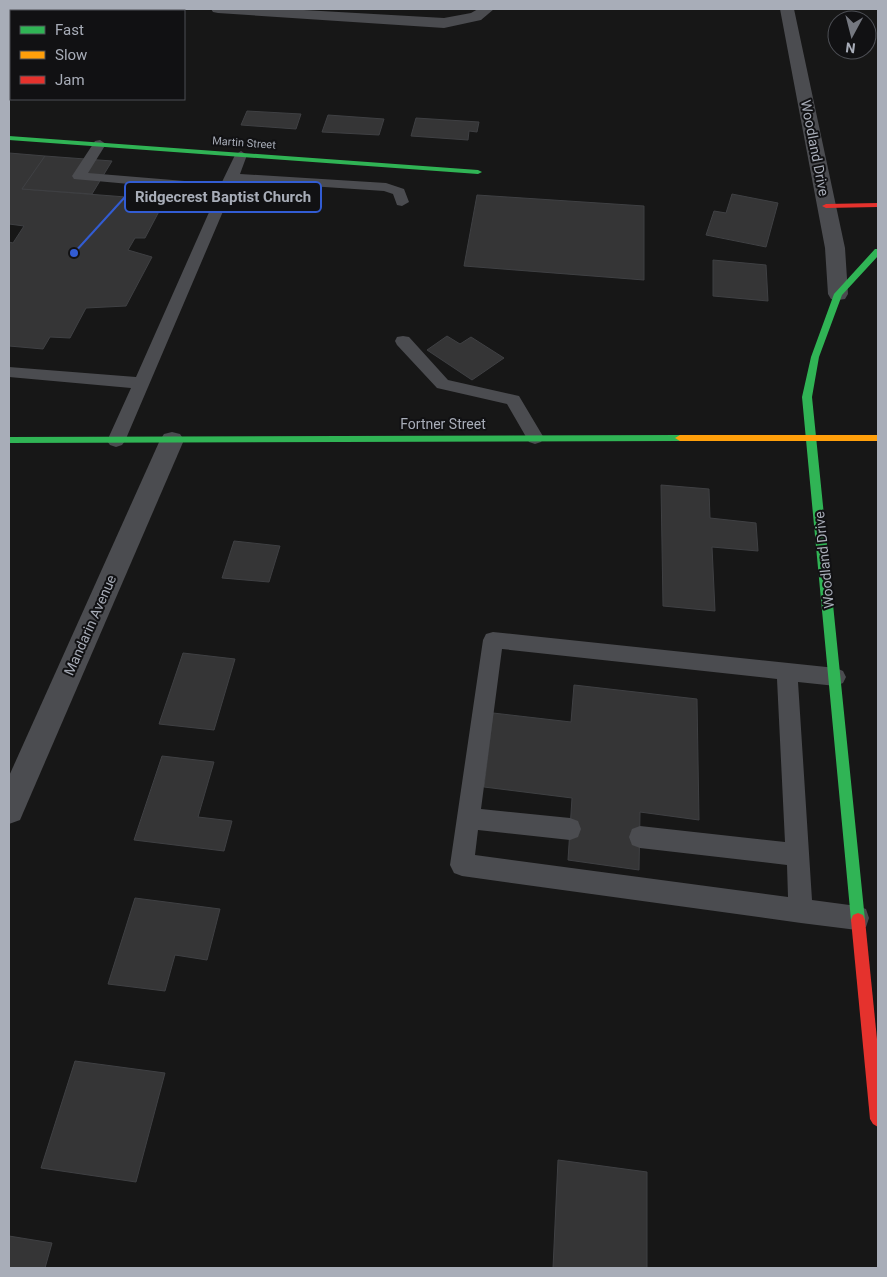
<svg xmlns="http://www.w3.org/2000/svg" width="887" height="1277" viewBox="0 0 887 1277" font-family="Roboto,sans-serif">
<rect width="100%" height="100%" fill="#171717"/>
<!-- building -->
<g fill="#353536" stroke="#3f4043">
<polygon points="247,111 301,114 296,129 241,125"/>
<polygon points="328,115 384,119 379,135 322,132"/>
<polygon points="416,118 479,122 477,132 469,131 468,140 411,136"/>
<polygon points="9,153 45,156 22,189 165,200 145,238 135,238 128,250 152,257 126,306 86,308 70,338 50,337 43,349 9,346 9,242 13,243 24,226 9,224"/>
<polygon points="45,156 112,161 92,194 22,189"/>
<polygon points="732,194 778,203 766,247 706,235 714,211 726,213"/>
<polygon points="477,195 644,206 644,280 464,266"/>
<polygon points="713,260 766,265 768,301 713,296"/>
<polygon points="447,336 460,344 471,337 504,358 472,380 427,350"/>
<polygon points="661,485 709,489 710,518 756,523 758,551 712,547 715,611 663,606"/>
<polygon points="234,541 280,546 269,582 222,578"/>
<polygon points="183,653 235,659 214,730 159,724"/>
<polygon points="574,685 697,699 699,820 640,812 639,870 568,860 572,798 484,787 493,713 571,722"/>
<polygon points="162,756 214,762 198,817 232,821 224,851 134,840"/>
<polygon points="135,898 220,909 207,960 175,955 165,991 108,984"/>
<polygon points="75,1061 165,1073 136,1182 41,1168"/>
<polygon points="558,1160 647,1172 647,1268 553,1268"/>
<polygon points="9,1236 52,1243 45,1268 9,1268"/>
</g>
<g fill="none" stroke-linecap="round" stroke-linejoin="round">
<!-- lane -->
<g fill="#4b4c50" fill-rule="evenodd">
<polygon points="100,140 106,144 88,173 221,184 235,155 241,151 247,155 240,174 386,183 404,189 409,202 402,206 397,205 393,194 384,191 236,181 125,441 122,445 116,447 110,445 107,441 131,388 9,377 9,367 136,377 218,192 74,179 72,176 95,141"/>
<polygon points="403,336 409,337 448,380 519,396 544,438 541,442 535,444 529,442 507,404 437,388 397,345 395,341 397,337"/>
<path d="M493,632l343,36 7,3 3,6 -3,6 -7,3 -38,-4 14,218 45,6 9,3 3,9 -3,9 -9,3 -56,-7 -339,-47 -8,-3 -4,-8 33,-225 3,-6zM502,649l275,30 8,163 -145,-16 -8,3 -3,8 3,8 8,3 147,17 1,32 -313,-42 3,-25 92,10 8,-3 3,-8 -3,-8 -8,-3 -89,-9z"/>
</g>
<!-- street -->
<g fill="#4b4c50" fill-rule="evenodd">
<polygon points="211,9 286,9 444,18 471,13 478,9 494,9 481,20 444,28 218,13 213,12"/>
<polygon points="780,9 794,9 845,248 848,294 845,299 838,300 831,299 828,294 825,248"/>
<polygon points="172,432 180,434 184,440 20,820 9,824 9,776 160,440 164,434"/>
</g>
<!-- fast -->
<g fill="#30b455" fill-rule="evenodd">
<polygon points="9,136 478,170 482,172 478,174 9,140"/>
<polygon points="875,249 878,249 878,256 842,295 819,357 812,397 865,920 863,925 858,927 853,925 851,920 802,397 811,357 834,294"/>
<polygon points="680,435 685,438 680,441 9,443 9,437"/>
</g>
<!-- slow -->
<polygon fill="#ff9f0a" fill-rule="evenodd" points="680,435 878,435 878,441 680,441 675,438"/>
<!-- jam -->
<g fill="#e5322d" fill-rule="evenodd">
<polygon points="878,203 878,207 826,208 822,206 826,204"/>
<polygon points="858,913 863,915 865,920 878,1049 878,1127 873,1124 870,1119 851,920 853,915"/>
</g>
</g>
<g text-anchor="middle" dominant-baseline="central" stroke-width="4" stroke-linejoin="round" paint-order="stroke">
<!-- far-street labels -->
<g font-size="11" fill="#a8adb8" stroke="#111113">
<text transform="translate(244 143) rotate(4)">Martin Street</text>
</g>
<!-- street labels -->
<g font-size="14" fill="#a8adb8" stroke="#111113">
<text transform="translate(815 148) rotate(79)">Woodland Drive</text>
<text x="443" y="424">Fortner Street</text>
<text transform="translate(824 560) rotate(-96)">Woodland Drive</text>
<text transform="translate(90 625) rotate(-66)">Mandarin Avenue</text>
</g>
</g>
<!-- callouts -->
<path fill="none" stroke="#325cd3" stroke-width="2" d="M74 253L125 197"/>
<circle fill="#325cd3" stroke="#111113" stroke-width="2" cx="74" cy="253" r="5"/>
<rect fill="#111113" stroke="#325cd3" stroke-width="2" x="125" y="182" width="196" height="30" rx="5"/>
<g font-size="15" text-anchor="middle" font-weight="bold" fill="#a8adb8">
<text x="223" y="202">Ridgecrest Baptist Church</text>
</g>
<!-- border -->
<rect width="887" height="1277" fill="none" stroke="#a8adb8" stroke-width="20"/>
<!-- legend -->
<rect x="10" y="10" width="175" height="90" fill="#111113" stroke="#4d4f55"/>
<rect x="20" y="26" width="25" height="8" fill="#30b455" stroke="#4d4f55"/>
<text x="55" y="35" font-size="15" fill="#a8adb8">Fast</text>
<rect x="20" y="51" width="25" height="8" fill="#ff9f0a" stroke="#4d4f55"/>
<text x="55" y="60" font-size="15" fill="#a8adb8">Slow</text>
<rect x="20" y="76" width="25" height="8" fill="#e5322d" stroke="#4d4f55"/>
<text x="55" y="85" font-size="15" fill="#a8adb8">Jam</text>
<!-- north arrow -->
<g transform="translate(852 35) rotate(187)"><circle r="24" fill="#111113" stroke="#4d4f55"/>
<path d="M0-4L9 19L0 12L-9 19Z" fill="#757880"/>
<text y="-8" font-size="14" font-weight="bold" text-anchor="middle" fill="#a8adb8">N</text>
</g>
</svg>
